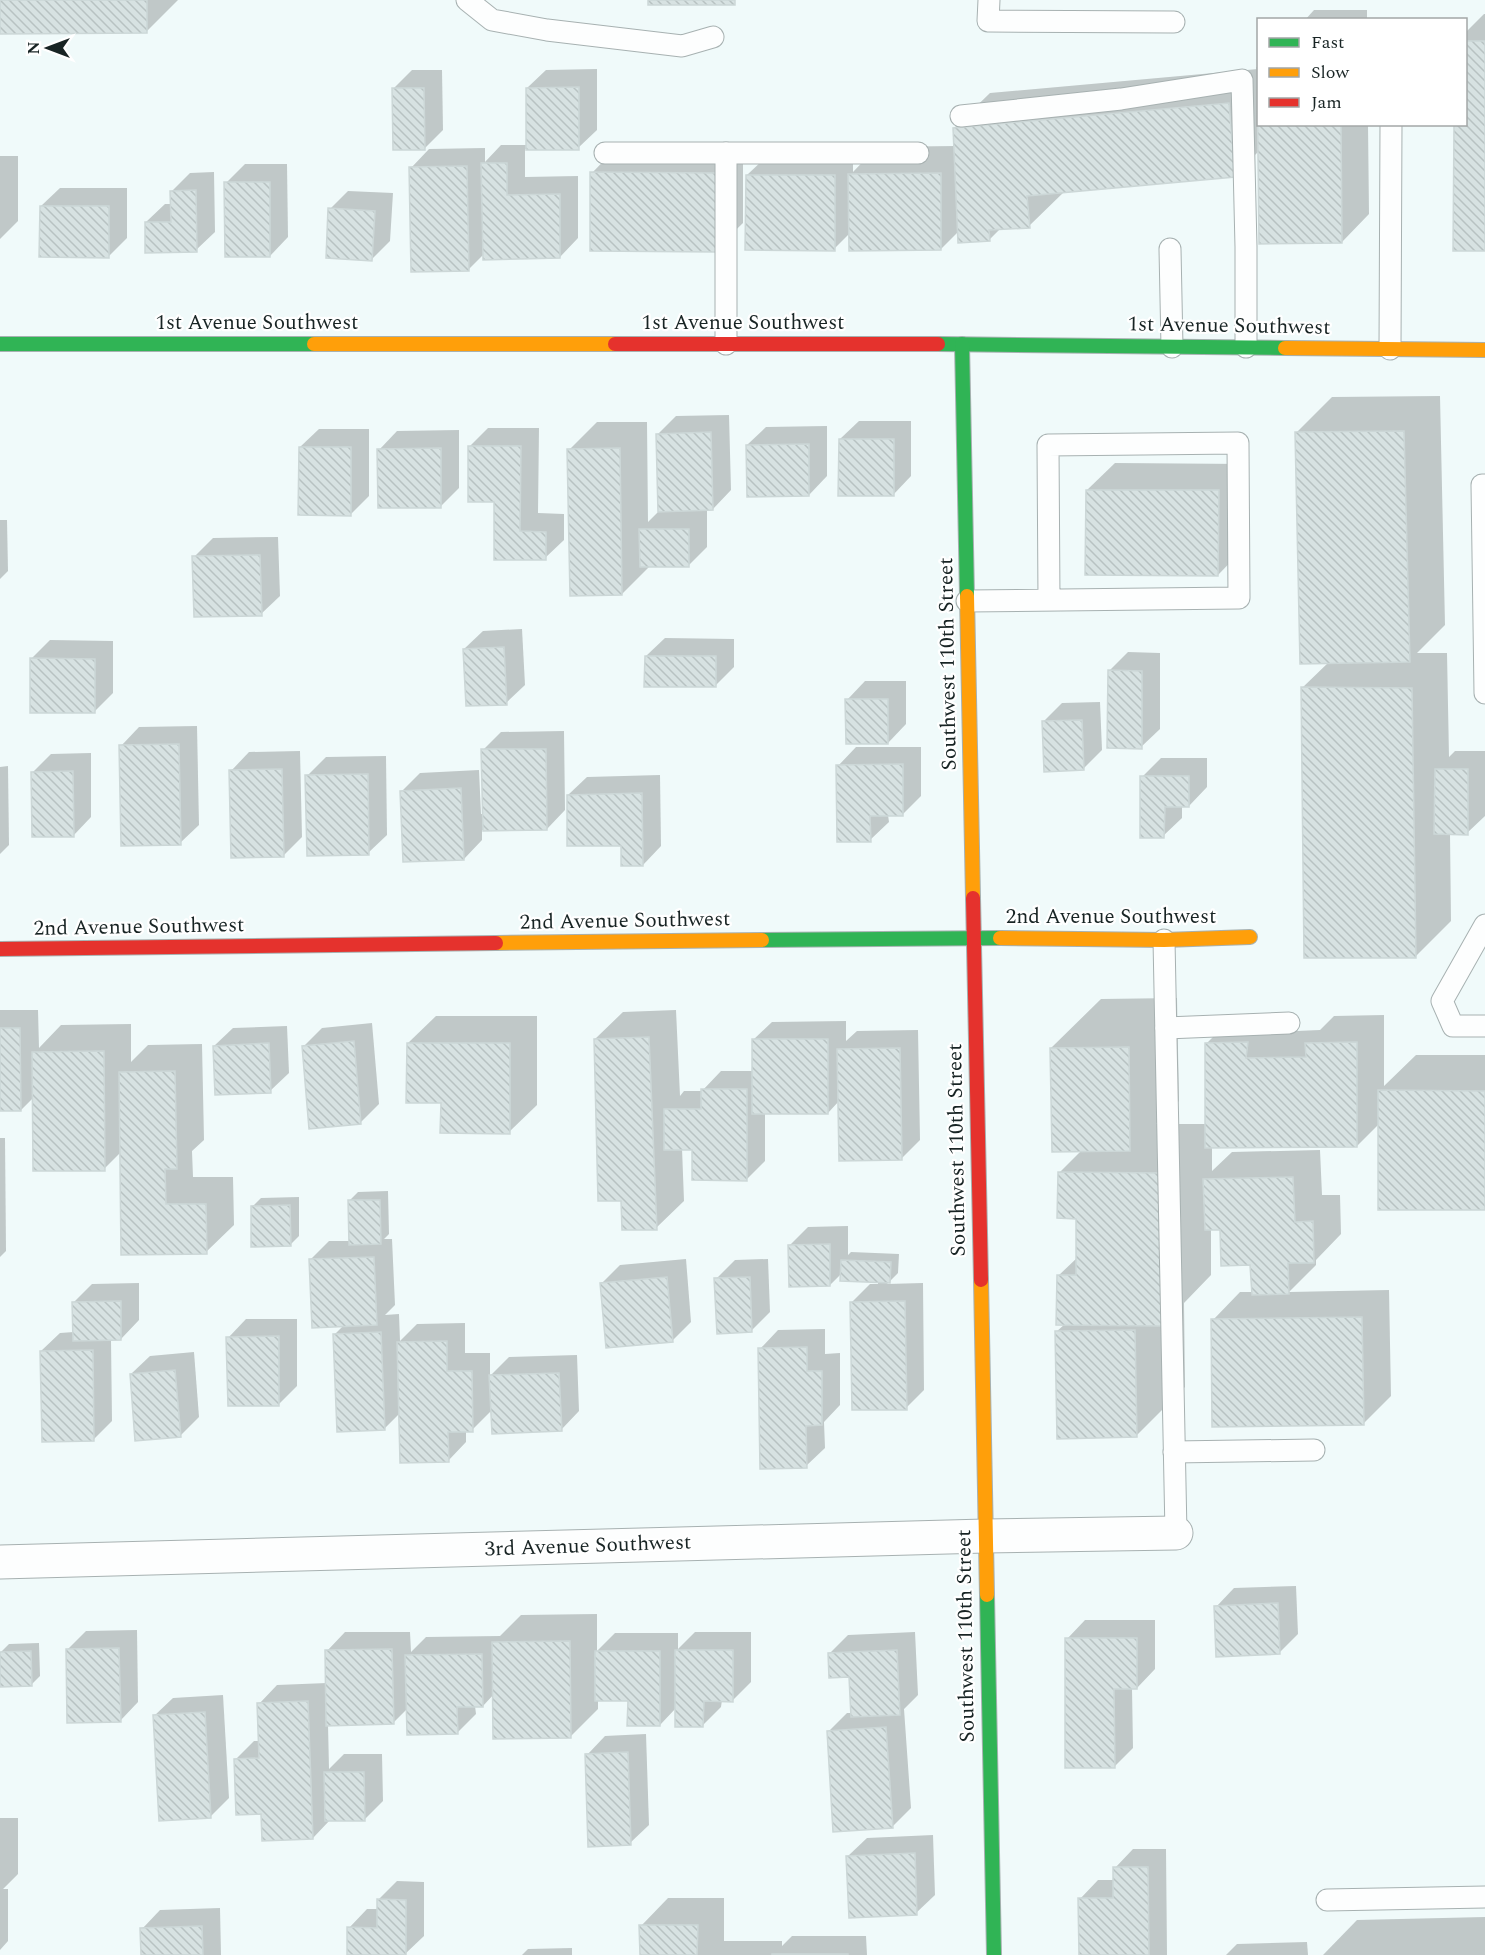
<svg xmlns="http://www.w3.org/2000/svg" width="1485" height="1955" viewBox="0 0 1485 1955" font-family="Spectral,serif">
<defs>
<pattern id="building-back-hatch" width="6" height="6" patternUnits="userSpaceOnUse" patternTransform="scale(1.5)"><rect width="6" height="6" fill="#d7e2e2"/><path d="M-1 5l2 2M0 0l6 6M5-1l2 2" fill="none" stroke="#b8c2c2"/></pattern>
</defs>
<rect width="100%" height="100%" fill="#f0fafa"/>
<!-- shadow -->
<g fill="#0003">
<polygon points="0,0 178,0 146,32 0,32"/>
<polygon points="1314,10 1367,10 1367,20 1305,20"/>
<polygon points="1484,14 1485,14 1485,250 1466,124 1466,32"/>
<polygon points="597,69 597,130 578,148 525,149 525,177 578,176 578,238 560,257 484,254 468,270 411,168 429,149 485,148 485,162 501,145 528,145 527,88 546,70"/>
<polygon points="1258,69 1258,124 1368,124 1369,214 1342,242 1260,150 1235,175 1065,191 1029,226 1001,228 990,239 959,231 941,249 850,233 834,249 747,175 766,157 853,157 853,172 877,147 955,146 954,128 990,93"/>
<polygon points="412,70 442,70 443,130 424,149 393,89"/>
<polygon points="619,145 743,147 743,223 715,250 592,173"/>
<polygon points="0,156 18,156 18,221 0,239"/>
<polygon points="245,164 287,164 288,237 270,256 226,183"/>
<polygon points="214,172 215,232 196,250 146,222 165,204 172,204 172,191 190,173"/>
<polygon points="60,188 127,188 127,238 109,256 41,206"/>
<polygon points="348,191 393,193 390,241 372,259 330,209"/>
<polygon points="1440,396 1445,625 1417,653 1447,653 1449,757 1455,751 1485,751 1485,816 1467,833 1450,833 1451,921 1416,956 1302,688 1329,662 1296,433 1332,397"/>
<polygon points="729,415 731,490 713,509 707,509 707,547 688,566 650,566 622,594 569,450 597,422 647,422 648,522 660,510 657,435 676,416"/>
<polygon points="859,421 911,421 911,476 893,495 840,439"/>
<polygon points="827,426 827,476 809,495 747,445 766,427"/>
<polygon points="488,428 539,428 538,513 564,514 564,540 545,558 495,558 495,501 470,446"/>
<polygon points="319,429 369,429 369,496 351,514 300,447"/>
<polygon points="459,430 459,488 440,507 379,450 397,431"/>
<polygon points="1115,463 1246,464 1245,547 1218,575 1087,490"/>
<polygon points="0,520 7,520 8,571 0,579"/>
<polygon points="278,537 280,596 261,614 194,557 213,538"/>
<polygon points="522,629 525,685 506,703 464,649 483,631"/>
<polygon points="665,638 734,639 734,667 715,686 646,656"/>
<polygon points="50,640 113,641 113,693 94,712 31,659"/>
<polygon points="1128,652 1160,653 1160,729 1141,747 1109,671"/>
<polygon points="865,681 906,681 906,724 888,743 847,700"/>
<polygon points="1100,702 1102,750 1084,768 1043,722 1062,703"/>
<polygon points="197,726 199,825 180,843 121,746 139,727"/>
<polygon points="564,731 565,810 547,829 482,830 482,840 464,859 402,791 420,773 479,770 481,814 484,814 483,750 501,732"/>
<polygon points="856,747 921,747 921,796 903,814 888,815 889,822 870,840 838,766"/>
<polygon points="300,751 302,837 283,856 231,771 249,752"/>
<polygon points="91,753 91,817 73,836 33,772 51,754"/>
<polygon points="386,756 387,835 368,853 307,776 326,757"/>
<polygon points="1161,758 1207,758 1207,787 1189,806 1182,806 1182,818 1163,836 1142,777"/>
<polygon points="8,766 9,845 0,854 0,767"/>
<polygon points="660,775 661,846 643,865 568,795 587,777"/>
<polygon points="1177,998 1179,1101 1156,1124 1207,1124 1206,1044 1234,1016 1273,1032 1320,1030 1334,1016 1384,1015 1384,1086 1416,1055 1485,1055 1485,1209 1380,1123 1357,1146 1212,1147 1212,1171 1232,1152 1320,1150 1322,1195 1340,1195 1341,1234 1316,1260 1316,1265 1289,1292 1389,1290 1391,1396 1363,1424 1213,1320 1240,1292 1253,1292 1252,1264 1222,1228 1211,1229 1211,1275 1184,1303 1185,1387 1136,1436 1056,1332 1065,1324 1058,1276 1078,1257 1078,1217 1060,1172 1082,1150 1051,1048 1101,999"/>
<polygon points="0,1010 38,1010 39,1048 61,1025 131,1024 131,1062 148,1045 202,1044 204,1140 192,1151 193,1177 233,1177 234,1225 206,1252 121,1152 104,1169 34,1097 21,1110 0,1110"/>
<polygon points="676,1010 680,1096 684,1091 702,1091 721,1071 754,1071 753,1040 772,1022 846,1021 846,1041 857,1031 918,1030 920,1140 901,1159 839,1101 828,1113 765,1113 765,1161 747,1179 693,1148 682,1148 684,1201 656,1228 622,1199 595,1039 623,1012"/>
<polygon points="436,1016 537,1016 537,1105 509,1132 442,1101 408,1043"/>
<polygon points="372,1023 379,1104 360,1123 304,1046 322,1028"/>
<polygon points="287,1026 289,1073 270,1091 214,1046 233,1028"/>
<polygon points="0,1138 5,1138 6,1251 0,1257"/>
<polygon points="388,1191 389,1234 384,1239 392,1239 395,1305 385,1315 399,1314 400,1341 417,1324 465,1323 465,1353 490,1353 490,1376 509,1357 577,1355 579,1411 561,1430 492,1410 472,1430 466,1430 466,1442 448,1461 400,1413 385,1428 334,1335 344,1325 310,1260 329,1241 350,1241 349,1201 358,1192"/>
<polygon points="299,1197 299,1236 290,1245 252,1207 261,1198"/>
<polygon points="848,1226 848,1255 851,1252 899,1254 898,1273 887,1284 923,1283 924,1390 906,1408 851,1303 870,1284 878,1284 878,1281 842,1273 830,1285 790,1245 808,1227"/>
<polygon points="686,1259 691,1322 673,1340 602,1283 620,1265"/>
<polygon points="768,1259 770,1312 751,1331 716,1279 735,1260"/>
<polygon points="139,1283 139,1320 121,1339 111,1339 112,1421 94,1439 41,1351 60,1333 74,1332 74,1302 92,1284"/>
<polygon points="246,1319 297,1319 297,1386 279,1404 228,1338"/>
<polygon points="825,1329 825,1354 840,1353 840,1405 824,1422 825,1448 806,1466 760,1349 778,1330"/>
<polygon points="194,1352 199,1417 180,1436 131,1374 150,1356"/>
<polygon points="1296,1586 1298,1634 1279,1653 1216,1607 1234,1588"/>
<polygon points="597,1614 597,1651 615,1633 678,1633 678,1649 695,1632 751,1632 751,1682 733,1700 722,1700 721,1707 703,1725 676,1708 660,1725 629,1699 598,1699 598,1709 570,1737 494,1694 483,1706 475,1706 476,1714 457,1733 408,1708 393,1723 328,1724 329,1769 344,1754 382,1754 383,1801 364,1820 330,1820 313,1838 262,1812 235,1760 254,1741 260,1741 259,1704 277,1685 327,1683 327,1651 345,1632 410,1632 411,1652 426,1637 500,1636 521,1615"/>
<polygon points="1085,1620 1155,1620 1155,1669 1137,1688 1132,1688 1133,1748 1114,1767 1067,1639"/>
<polygon points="137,1630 138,1702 120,1721 67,1650 86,1631"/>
<polygon points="915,1632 918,1695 904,1709 911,1808 892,1827 828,1732 847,1713 852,1713 850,1676 830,1653 848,1635"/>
<polygon points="39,1643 40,1676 31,1685 0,1653 9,1644"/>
<polygon points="223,1695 229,1798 211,1816 154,1716 173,1698"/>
<polygon points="646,1734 649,1825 630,1843 587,1755 605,1736"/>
<polygon points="0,1818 18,1818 18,1874 3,1889 8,1889 8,1941 0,1950"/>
<polygon points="933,1835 935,1895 916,1913 848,1856 867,1838"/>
<polygon points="1133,1849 1166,1849 1167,1955 1081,1955 1080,1899 1098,1880 1115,1880 1115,1868"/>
<polygon points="397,1881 424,1882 424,1936 405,1954 349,1955 349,1928 367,1909 378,1909 378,1900"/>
<polygon points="668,1898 724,1898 724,1941 782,1941 782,1946 792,1936 866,1936 867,1955 641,1955 641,1926"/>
<polygon points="220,1908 221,1955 143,1955 142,1929 160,1910"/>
<polygon points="1485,1917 1485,1955 1323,1955 1357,1920"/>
<polygon points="1307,1942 1308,1955 1226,1955 1237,1944"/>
<polygon points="572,1948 572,1955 522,1955 528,1949"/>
</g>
<!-- building -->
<g fill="url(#building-back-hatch)" stroke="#ccd7d7" stroke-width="1.5">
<polygon points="0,0 147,0 147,33 0,34"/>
<rect x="648" y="0" width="87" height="5"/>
<polygon points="1466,41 1485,41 1485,251 1453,251 1454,124 1466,124"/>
<polygon points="1257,67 1258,124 1341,124 1342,243 1259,244"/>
<polygon points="579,87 579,150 526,150 526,88"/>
<polygon points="392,88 424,88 425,150 393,150"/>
<polygon points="1229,103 1235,177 1027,196 1030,228 989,230 990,241 958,243 953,128"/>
<polygon points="481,163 507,163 507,195 560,194 560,258 483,260"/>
<polygon points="467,166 469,271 411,272 409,167"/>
<polygon points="590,172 716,173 716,252 590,251"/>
<polygon points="941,173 941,250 849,251 848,174"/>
<polygon points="746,175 835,175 835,251 745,250"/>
<polygon points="224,182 270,182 270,257 225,257"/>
<polygon points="196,190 197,252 145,253 145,222 171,222 170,191"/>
<polygon points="40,206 109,206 109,258 39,257"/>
<polygon points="328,208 375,211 372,261 326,258"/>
<polygon points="1404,431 1410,662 1300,664 1295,432"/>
<polygon points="711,432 713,510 658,512 656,434"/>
<polygon points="839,439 894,439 894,496 838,496"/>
<polygon points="809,444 809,496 747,497 746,445"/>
<polygon points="468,446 521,446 520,531 546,532 546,560 494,560 494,502 468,502"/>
<polygon points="299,447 351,447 351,516 298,515"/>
<polygon points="441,448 441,508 378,508 377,449"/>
<polygon points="620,448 622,595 570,596 567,449"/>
<polygon points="1086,490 1219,490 1218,576 1085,575"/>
<polygon points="639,529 689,529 689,567 640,567"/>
<polygon points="260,555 262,616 194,617 192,556"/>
<polygon points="504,647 507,705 466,706 463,649"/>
<polygon points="645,656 716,656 716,687 644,687"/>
<polygon points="30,658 95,659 95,713 30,713"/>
<polygon points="1108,670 1142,671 1142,749 1107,748"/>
<polygon points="1301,687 1412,688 1416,958 1304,958"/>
<polygon points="845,699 888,699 888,744 846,744"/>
<polygon points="1082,720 1084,770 1044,772 1042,721"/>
<polygon points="179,744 181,845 121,846 119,745"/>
<polygon points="481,749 546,749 547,830 483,831"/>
<polygon points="903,764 903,816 870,816 871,842 837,842 836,765"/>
<polygon points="282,769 284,857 231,858 229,770"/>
<polygon points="1435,769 1468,769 1468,835 1434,834"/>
<polygon points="73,771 74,837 32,837 31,772"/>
<polygon points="368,774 369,855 307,856 305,775"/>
<polygon points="1140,776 1189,776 1189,807 1165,807 1164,838 1140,838"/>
<polygon points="461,788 464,860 403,862 400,791"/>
<polygon points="642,793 643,866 621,866 621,846 567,846 567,795"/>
<polygon points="0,1028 20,1028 21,1111 0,1111"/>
<polygon points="649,1037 657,1230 622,1230 621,1201 598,1201 594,1039"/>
<rect x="752" y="1039" width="76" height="75"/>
<polygon points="354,1041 361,1124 309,1129 302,1046"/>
<polygon points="1248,1042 1246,1058 1306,1057 1305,1043 1357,1042 1357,1147 1205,1148 1205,1043"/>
<polygon points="269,1043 271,1093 215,1095 213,1046"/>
<polygon points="407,1043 510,1043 510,1134 440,1133 441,1103 406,1103"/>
<polygon points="1129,1047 1130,1151 1052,1152 1050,1048"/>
<polygon points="900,1048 902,1160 839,1161 837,1049"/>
<polygon points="104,1051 105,1171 33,1171 32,1052"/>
<polygon points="175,1071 177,1169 165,1169 166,1204 206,1204 207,1254 121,1255 119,1072"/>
<polygon points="701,1089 747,1089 747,1181 692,1180 692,1150 664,1150 664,1109 701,1109"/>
<polygon points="1378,1090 1485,1091 1485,1210 1378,1210"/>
<polygon points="1058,1172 1164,1173 1162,1326 1056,1325 1057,1275 1076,1275 1076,1219 1057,1218"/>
<polygon points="1293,1177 1295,1222 1313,1221 1314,1263 1288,1263 1289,1294 1252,1295 1250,1265 1221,1266 1220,1230 1205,1230 1203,1179"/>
<polygon points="348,1200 380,1200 381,1244 349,1245"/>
<polygon points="290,1205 291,1246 251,1247 251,1206"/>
<polygon points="830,1244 830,1286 789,1287 788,1245"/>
<polygon points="374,1257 377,1325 312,1328 309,1259"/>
<polygon points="841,1260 891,1262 890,1283 840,1281"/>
<polygon points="667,1277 673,1342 606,1348 600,1283"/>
<polygon points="750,1277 752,1332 717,1334 714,1278"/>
<polygon points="121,1301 121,1340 73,1341 72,1302"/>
<polygon points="905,1301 907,1410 852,1410 850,1302"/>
<polygon points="1362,1317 1364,1425 1212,1427 1211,1319"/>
<polygon points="1135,1330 1137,1437 1057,1439 1055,1331"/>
<polygon points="381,1332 385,1430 337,1432 333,1334"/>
<polygon points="279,1336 279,1406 228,1406 226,1337"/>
<polygon points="447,1341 447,1371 472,1371 473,1432 448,1432 449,1462 400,1463 397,1342"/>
<polygon points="807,1347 807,1371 822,1371 822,1425 806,1426 807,1468 760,1469 758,1348"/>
<polygon points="93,1350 94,1441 42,1442 40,1351"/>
<polygon points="175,1370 181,1437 135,1441 130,1374"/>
<polygon points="559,1373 562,1431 492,1434 489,1375"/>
<polygon points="1278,1603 1280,1654 1216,1657 1214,1606"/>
<polygon points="1065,1638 1137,1638 1137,1689 1114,1689 1115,1768 1065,1768"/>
<polygon points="570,1641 571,1738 493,1739 492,1642"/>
<polygon points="119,1648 121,1722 67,1723 66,1649"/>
<polygon points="392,1649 394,1724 326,1726 325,1650"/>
<polygon points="675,1650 733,1650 733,1702 704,1701 703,1727 675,1727"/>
<polygon points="897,1650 900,1715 851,1717 849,1677 829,1678 828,1653"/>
<polygon points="31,1651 32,1686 0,1687 0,1652"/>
<polygon points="595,1651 660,1651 660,1726 627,1726 628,1701 595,1701"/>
<polygon points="482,1654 483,1707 457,1707 458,1734 407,1735 405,1655"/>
<polygon points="308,1701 313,1839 262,1841 261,1814 236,1815 234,1759 259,1758 257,1703"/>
<polygon points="205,1712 211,1818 159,1821 153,1715"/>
<polygon points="886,1727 893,1828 833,1832 827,1731"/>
<polygon points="628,1752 631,1845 588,1847 585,1754"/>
<polygon points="324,1772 364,1772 365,1821 325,1821"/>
<polygon points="915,1853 917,1915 849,1918 846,1856"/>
<polygon points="1113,1867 1148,1867 1149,1955 1079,1955 1078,1898 1113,1898"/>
<polygon points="377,1899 406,1900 406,1955 347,1955 347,1927 377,1928"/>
<polygon points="639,1925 698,1925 697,1955 640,1955"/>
<polygon points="202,1926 203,1955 141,1955 140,1928"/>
<rect x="772" y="1954" width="76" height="1"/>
</g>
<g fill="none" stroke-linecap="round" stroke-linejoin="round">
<!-- lane casing -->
<g stroke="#a7b1b1" stroke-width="23">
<g id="lane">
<polyline points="467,0 492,20 547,30 682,46 713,37"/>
<polyline points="989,0 988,21 1174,22"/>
<polyline points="961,116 1121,99 1242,80 1246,247 1246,347"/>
<polyline points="605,153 726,153 726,344"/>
<polyline points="726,153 918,153"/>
<polyline points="1170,249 1172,347"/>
<polyline points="1390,349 1391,124"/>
<polyline points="1485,485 1482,485 1485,693"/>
<polyline points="967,601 1239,598 1238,443 1048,445 1049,600"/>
<polyline points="1485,925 1442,1001 1453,1026 1485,1026"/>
<polyline points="1164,940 1176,1533"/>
<polyline points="1166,1028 1289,1023"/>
<polyline points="1174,1452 1314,1450"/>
<polyline points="1327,1900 1485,1897"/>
</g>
</g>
<!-- street casing -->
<g stroke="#a7b1b1" stroke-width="35">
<polyline id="street" points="0,1562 985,1536 1176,1533"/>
</g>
<!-- fast casing -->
<g stroke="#a7b1b1" stroke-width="16">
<g id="fast">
<polyline points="0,344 314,344"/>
<polyline points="938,344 1285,348"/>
<polyline points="962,344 967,596"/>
<polyline points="762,940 1000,938"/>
<polyline points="987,1595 994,1955"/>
</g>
</g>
<!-- slow casing -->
<g stroke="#a7b1b1" stroke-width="16">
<g id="slow">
<polyline points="314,344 615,344"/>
<polyline points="1285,348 1485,350"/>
<polyline points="967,596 973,898"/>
<polyline points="1000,938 1164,940 1250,937"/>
<polyline points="496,943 762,940"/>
<polyline points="981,1280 987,1595"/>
</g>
</g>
<!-- jam casing -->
<g stroke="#a7b1b1" stroke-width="16">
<g id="jam">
<polyline points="615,344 938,344"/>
<polyline points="973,898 981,1280"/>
<polyline points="0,949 496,943"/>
</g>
</g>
<!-- lane -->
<use href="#lane" stroke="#fdfefe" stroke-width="21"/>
<!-- street -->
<use href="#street" stroke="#fdfefe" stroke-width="33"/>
<!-- fast -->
<use href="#fast" stroke="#30b455" stroke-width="14"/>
<!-- slow -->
<use href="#slow" stroke="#ff9f0a" stroke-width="14"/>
<!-- jam -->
<use href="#jam" stroke="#e5322d" stroke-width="14"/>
</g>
<g text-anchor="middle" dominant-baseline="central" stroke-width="4.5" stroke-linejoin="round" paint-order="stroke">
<!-- street labels -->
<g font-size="21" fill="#182424" stroke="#fff">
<text x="257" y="323">1st Avenue Southwest</text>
<text x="743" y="323">1st Avenue Southwest</text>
<text transform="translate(1229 326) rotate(1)">1st Avenue Southwest</text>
<text transform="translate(948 664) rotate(-91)">Southwest 110th Street</text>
<text x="1111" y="917">2nd Avenue Southwest</text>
<text transform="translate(625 921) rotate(-1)">2nd Avenue Southwest</text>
<text transform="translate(139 927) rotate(-1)">2nd Avenue Southwest</text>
<text transform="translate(957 1150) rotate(-91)">Southwest 110th Street</text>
<text transform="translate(588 1546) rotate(-2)">3rd Avenue Southwest</text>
<text transform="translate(966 1636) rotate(-91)">Southwest 110th Street</text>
</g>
</g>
<!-- legend -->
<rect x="1257" y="18" width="210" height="108" fill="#ffffff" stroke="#a3a7a7" stroke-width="1.5"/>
<rect x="1269" y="38" width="30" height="9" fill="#30b455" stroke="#a3a7a7" stroke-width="1.5"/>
<text x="1311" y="48" font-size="18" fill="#182424">Fast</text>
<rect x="1269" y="68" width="30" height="9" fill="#ff9f0a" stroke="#a3a7a7" stroke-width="1.5"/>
<text x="1311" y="78" font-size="18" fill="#182424">Slow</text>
<rect x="1269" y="98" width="30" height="9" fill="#e5322d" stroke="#a3a7a7" stroke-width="1.5"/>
<text x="1311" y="108" font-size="18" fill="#182424">Jam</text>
<!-- north arrow -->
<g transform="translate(48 48) rotate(270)" stroke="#ffffff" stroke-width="4.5" paint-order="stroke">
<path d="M0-4.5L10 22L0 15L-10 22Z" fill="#182424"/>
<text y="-9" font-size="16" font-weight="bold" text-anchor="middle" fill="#182424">N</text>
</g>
</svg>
